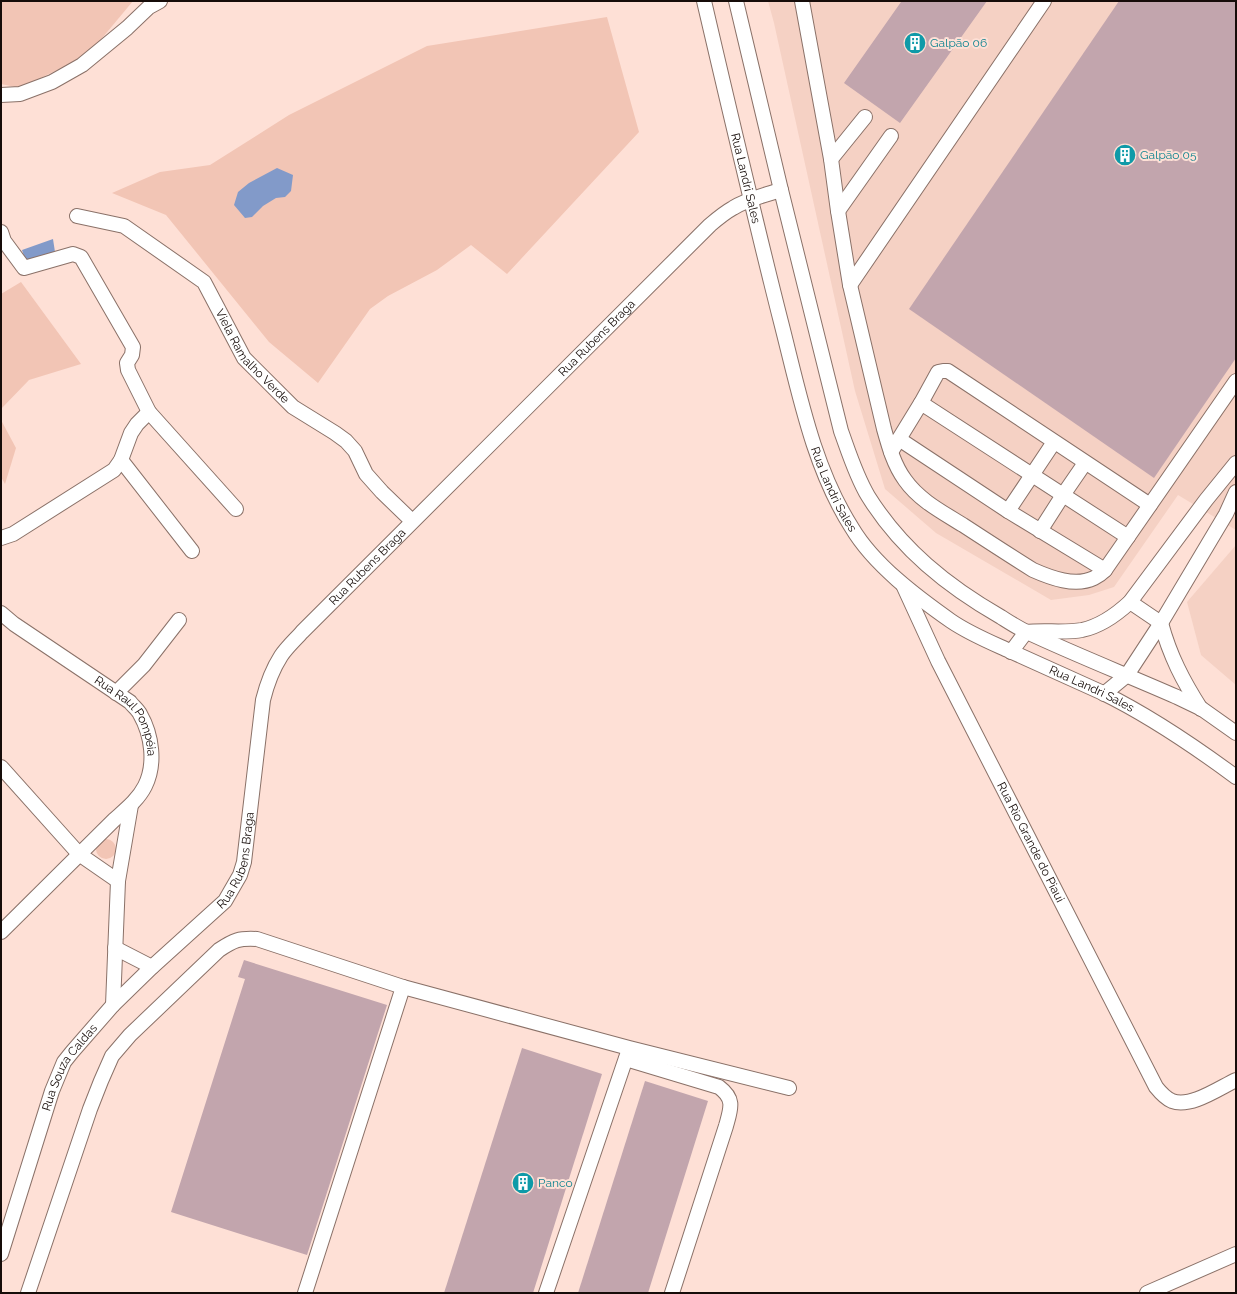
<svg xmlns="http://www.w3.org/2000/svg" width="1237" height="1294" viewBox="0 0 1237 1294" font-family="Raleway,sans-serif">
<rect width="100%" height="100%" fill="#fee0d6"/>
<!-- built -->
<g fill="#f5d1c4">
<polygon points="768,1 1236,1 1236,530 1178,495 1114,587 1089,595 1051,600 936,533 885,489 855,391 774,23"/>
<polygon points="1236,545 1236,685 1201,655 1187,602"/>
</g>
<!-- green -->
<g fill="#f2c5b5">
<polygon points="1,1 133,1 88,55 20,88 1,84"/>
<polygon points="607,17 639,132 507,274 471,245 437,270 388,296 370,309 318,383 269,342 166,215 112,193 160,172 210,165 289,115 427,46"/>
<polygon points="21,282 81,364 29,380 1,409 1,294"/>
<polygon points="1,420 16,448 5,484 1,477"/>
<circle cx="106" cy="849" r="10"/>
</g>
<!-- water -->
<g fill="#829ac9">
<polygon points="277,168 293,175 291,191 285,197 276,198 263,206 252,217 245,218 234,205 238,192 249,183"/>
<polygon points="53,239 55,252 43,255 26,262 22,250"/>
</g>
<!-- building -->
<g fill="#c2a5ad">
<polygon points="899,1 987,1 900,123 844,83 901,2"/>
<polygon points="1119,1 1236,1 1236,358 1154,478 909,309"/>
<polygon points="244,960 387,1005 307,1255 171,1212 245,979 238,977"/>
<polygon points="522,1048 602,1074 533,1293 444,1293"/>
<polygon points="645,1081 708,1101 648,1293 578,1293"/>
</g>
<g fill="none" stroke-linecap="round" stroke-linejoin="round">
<!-- minor casing -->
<g stroke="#8a7168" stroke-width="16">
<g id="minor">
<path id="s1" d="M704,1c25,107 50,215 77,321 18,70 32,145 71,206 22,37 65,69 99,93 19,13 39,21 59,30 31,14 62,28 93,42 47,23 91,53 133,84"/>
<path d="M736,1l45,189 60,241c8,22 15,45 27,65 33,53 79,90 133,121 8,5 17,11 26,15 49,23 100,43 150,65l25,12 34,24"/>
<path d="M802,1l29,158 7,52 12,74 34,144c5,18 10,36 21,51 14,20 37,32 58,45 23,15 46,30 70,45 18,8 42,17 61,8 4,-2 8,-5 11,-8l131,-189"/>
<polyline points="1,95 20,94 52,82 82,65 127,28 149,7 160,1"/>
<polyline points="831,159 865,117"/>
<polyline points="838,211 891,136"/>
<path id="s2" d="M77,216l47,10 80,56 40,76 49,49 42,26 11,8 9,10 11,23 16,18 30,29"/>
<polyline points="1,232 4,241 24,268 73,254 81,257 133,347 132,355 127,363 128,370 149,412 236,509"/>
<polyline points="850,285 1044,1"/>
<polyline points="921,403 938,372 943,371 948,371 1150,505"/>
<polyline points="899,439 1008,511 1105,570"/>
<polyline points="891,452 921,403 1128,537"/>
<polyline points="121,460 192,551"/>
<polyline points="1008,511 1054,442"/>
<polyline points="1040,531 1063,495 1085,463"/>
<polyline points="1,538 13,534 114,470 121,460 131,433 137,424 149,412"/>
<path id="s3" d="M904,587l34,74 218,426c4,5 9,11 16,14 19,7 47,-13 64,-21"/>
<path d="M1130,602l31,21c9,33 22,58 40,86"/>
<path id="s4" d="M1,613l13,11 116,78c3,4 8,8 10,12 12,21 16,50 5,72 -7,14 -20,24 -31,34l-113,112"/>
<path d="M1011,652l15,-20c17,-2 40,1 56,-2 19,-4 34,-15 48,-28l76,-102 30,-37"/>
<polyline points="116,693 144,665 179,620"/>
<polyline points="1104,694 1127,675 1161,623 1226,514 1236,492"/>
<polyline points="1,767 79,854 118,881"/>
<polyline points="115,948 152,967"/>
<polyline points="113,1005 118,881 131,805"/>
<path d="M626,1059l93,28c16,12 12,21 7,39l-54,167"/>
<path id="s5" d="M1,1254l51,-163 12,-29 8,-10 41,-47 39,-38 73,-66 15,-26 4,-13 19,-162c4,-16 9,-30 18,-44 6,-9 14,-16 21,-24l408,-407c7,-6 14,-12 23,-17 14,-9 32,-13 48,-18"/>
<path d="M28,1293l62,-184 11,-28 11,-25 18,-21 89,-85c15,-10 20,-12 38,-11l146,48 226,61 160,40"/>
<polyline points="305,1293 403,987"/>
<polyline points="546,1293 628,1052"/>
<polyline points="1147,1293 1236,1254"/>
</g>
</g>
<!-- minor -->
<use href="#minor" stroke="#fff" stroke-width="14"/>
</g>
<!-- icons -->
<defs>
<g id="building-disc" transform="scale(1.15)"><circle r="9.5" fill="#0f9aa8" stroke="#fee0d6"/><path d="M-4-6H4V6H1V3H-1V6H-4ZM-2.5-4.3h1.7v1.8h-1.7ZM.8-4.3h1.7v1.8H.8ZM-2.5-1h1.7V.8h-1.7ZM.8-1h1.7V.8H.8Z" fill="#fff"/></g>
</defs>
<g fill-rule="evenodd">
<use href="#building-disc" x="915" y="43"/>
<use href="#building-disc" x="1125" y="155"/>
<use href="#building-disc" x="523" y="1183"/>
</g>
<g text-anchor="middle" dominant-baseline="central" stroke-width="4" stroke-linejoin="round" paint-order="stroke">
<!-- culture labels -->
<g font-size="12" fill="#0d838f" stroke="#fee0d6" text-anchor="start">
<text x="930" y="43">Galpão 06</text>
<text x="1140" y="155">Galpão 05</text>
<text x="538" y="1183">Panco</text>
</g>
<!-- street labels -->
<g font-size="12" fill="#160c09" stroke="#fee0d6">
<text stroke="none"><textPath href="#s1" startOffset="182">Rua Landri Sales</textPath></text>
<text stroke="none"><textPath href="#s5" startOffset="1133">Rua Rubens Braga</textPath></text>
<text stroke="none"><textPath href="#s2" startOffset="235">Viela Ramalho Verde</textPath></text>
<text stroke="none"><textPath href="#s1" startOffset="506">Rua Landri Sales</textPath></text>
<text stroke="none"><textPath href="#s5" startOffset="809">Rua Rubens Braga</textPath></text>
<text stroke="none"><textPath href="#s1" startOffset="842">Rua Landri Sales</textPath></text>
<text stroke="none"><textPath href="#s4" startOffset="166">Rua Raul Pompéia</textPath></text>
<text stroke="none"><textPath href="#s3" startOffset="285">Rua Rio Grande do Piaui</textPath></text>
<text stroke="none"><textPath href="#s5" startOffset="473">Rua Rubens Braga</textPath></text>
<text stroke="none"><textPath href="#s5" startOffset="200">Rua Souza Caldas</textPath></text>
</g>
</g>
<!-- border -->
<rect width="1237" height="1294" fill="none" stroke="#160c09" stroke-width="4"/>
</svg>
